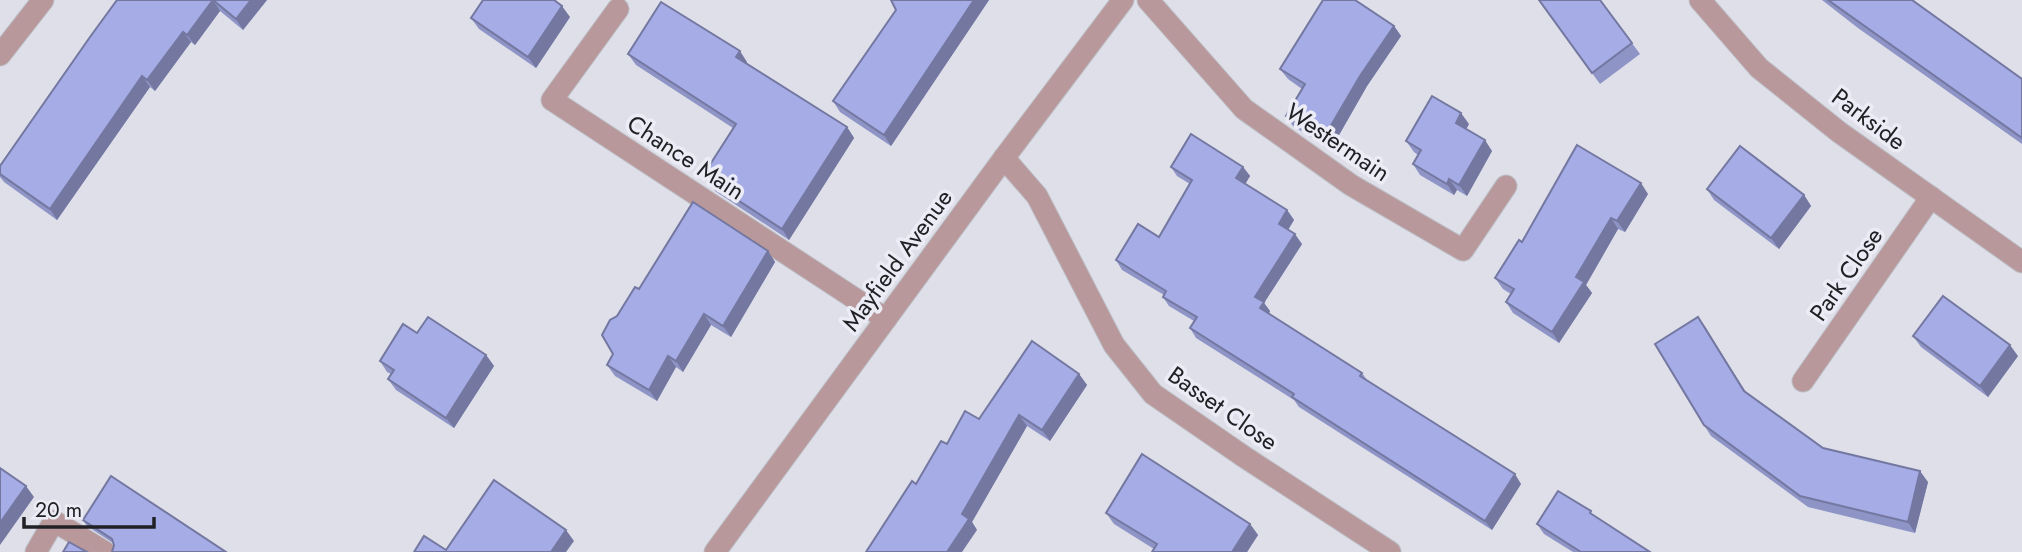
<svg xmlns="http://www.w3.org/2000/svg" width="2022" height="552" viewBox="0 0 2022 552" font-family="Jost,sans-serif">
<rect width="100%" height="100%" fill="#dedfe8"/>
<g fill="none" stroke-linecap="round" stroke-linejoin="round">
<!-- lane casing -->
<g stroke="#bcbdc5" stroke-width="23">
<polyline id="lane" points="618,9 552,100 886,319"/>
</g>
<!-- street casing -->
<g stroke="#bcbdc5" stroke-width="23">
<g id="street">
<polyline points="1148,0 1244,109 1351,185 1463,250 1506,186"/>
<polyline points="1700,0 1759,68 1839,132 2022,262"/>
<polyline points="0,55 43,0"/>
<polyline points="1004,158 1037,196 1114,345 1153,394 1243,456 1390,552"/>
<polyline points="1803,381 1931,197"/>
<polyline points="36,552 54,521 105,552"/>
<polyline points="715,552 1004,158 1123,0"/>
</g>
</g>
<!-- lane -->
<use href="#lane" stroke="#b8989a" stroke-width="21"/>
<!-- street -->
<use href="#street" stroke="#b8989a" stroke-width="21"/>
</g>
<!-- wall -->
<g fill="#8e94c6">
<polygon points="117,0 267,0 243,30 220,11 195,45 191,42 155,91 150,87 57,220 4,182 0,177 0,166"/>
<polygon points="891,0 989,0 891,146 840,112 833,101 896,10"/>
<polygon points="1539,0 1600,0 1640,54 1600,84"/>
<polygon points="1822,0 1912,0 2022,79 2022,144 1858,28"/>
<polygon points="570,17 536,68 479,29 471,18"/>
<polygon points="1394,26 1401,36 1367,86 1331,149 1293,126 1286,116 1302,89 1288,79 1280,69"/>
<polygon points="628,54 747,62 747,63 847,127 854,138 789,240 715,191 704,174 733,128 636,65"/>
<polygon points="1469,124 1466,130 1492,151 1467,196 1457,190 1454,195 1420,175 1413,164 1418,155 1414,152 1406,141"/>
<polygon points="1171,167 1243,167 1250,176 1245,184 1287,210 1294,220 1288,230 1302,244 1264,303 1270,311 1269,314 1362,373 1367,380 1521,484 1492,530 1299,407 1294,400 1196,338 1190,328 1194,321 1169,306 1163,297 1164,295 1122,270 1116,260 1159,237 1190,184 1177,176"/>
<polygon points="1707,189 1804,195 1811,206 1779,249 1714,200"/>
<polygon points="1648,194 1625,232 1618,229 1586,285 1592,293 1559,343 1513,313 1506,302 1511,294 1503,289 1495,278 1522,242"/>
<polygon points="768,251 775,262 731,337 711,325 683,372 676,367 657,401 615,376 607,365 613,354 617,316 639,289"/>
<polygon points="1698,317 1746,392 1823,448 1928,482 1915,533 1808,507 1711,436 1704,425"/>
<polygon points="417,333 486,355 494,366 454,428 396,390 388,379 391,374 387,372 380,361"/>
<polygon points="1913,336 2018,356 1988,397 1921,347"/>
<polygon points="1079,374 1087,385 1050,441 1027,426 972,522 977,530 916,484 947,444 979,419"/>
<polygon points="1106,513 1250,524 1258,535 1247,552 1152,552 1154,549 1114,524"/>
<polygon points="1593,515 1650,552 1573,552 1544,534 1537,524"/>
<polygon points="83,520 226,552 114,545 113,543 87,526"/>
</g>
<!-- shaded-wall -->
<g fill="#7478a1">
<polygon points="213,0 220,11 195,45 187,35"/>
<polygon points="251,0 267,0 243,30 236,19"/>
<polygon points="974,0 989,0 891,146 884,135"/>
<polygon points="562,6 570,17 536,68 528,57"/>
<polygon points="1394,26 1401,36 1367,86 1331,149 1323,139 1360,76"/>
<polygon points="183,32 191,42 155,91 147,80"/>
<polygon points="740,51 747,62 744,68 736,57"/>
<polygon points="142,76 150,87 57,220 50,209"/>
<polygon points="1461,113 1469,124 1463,134 1456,123"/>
<polygon points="847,127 854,138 789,240 782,229"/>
<polygon points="1485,140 1492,151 1467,196 1459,185"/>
<polygon points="1243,167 1250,176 1243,188 1236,178"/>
<polygon points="1449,179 1457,190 1454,195 1447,184"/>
<polygon points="1641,183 1648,194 1625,232 1617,221"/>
<polygon points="1804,195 1811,206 1779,249 1771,238"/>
<polygon points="1287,210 1294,220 1286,233 1279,224"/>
<polygon points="1611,218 1618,229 1586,285 1592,293 1559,343 1552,332 1576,277"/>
<polygon points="1295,234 1302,244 1264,303 1270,311 1267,317 1260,308 1255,297"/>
<polygon points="768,251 775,262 731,337 723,326"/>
<polygon points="704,314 711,325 683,372 676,361"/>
<polygon points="1698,317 1706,328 1751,402 1744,391"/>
<polygon points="2010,345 2018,356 1988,397 1980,386"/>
<polygon points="486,355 494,366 454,428 446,418"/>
<polygon points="668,356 676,367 657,401 649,390"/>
<polygon points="1079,374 1087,385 1050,441 1042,430"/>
<polygon points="1019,415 1027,426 972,522 977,530 962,552 947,552 962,514"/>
<polygon points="1920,471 1928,482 1915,533 1908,522"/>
<polygon points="1515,474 1521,484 1492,530 1485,521"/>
<polygon points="26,486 34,497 0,545 0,523"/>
<polygon points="1250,524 1258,535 1247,552 1232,552"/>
<polygon points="566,530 574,541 566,552 551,552"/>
</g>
<!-- building -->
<g fill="#a5ace6" stroke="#7478a1" stroke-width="2">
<polygon points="117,0 251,0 236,19 213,0 187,35 183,32 147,80 142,76 50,209 0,174 0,166 90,37"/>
<polygon points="483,0 554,0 562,6 528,57 471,18"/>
<polygon points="891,0 974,0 884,135 833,101 896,10"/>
<polygon points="1323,0 1355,0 1394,26 1360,76 1323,139 1286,116 1305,84 1280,69"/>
<polygon points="1539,0 1600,0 1632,43 1592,73"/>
<polygon points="1828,0 1912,0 2022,79 2022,138"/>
<polygon points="661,2 740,51 736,57 847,127 782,229 707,180 709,178 704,174 736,124 628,54"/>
<polygon points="1432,96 1461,113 1456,123 1485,140 1459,185 1449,179 1447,184 1413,164 1421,150 1406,141"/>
<polygon points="1191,134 1243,167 1236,178 1287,210 1279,224 1295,234 1255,297 1264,302 1260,308 1362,373 1360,376 1515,474 1485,521 1292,397 1294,394 1190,328 1197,317 1163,297 1166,291 1116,260 1138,224 1159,237 1192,180 1171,167"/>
<polygon points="1577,145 1641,183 1617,221 1611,218 1576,277 1584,282 1552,332 1506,302 1514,289 1495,278 1519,240 1522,242"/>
<polygon points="1740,146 1804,195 1771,238 1707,189"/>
<polygon points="693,202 768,251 723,326 704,314 676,361 668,356 649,390 607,365 613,354 602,335 610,320 617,316 635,287 639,289"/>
<polygon points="1943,296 2010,345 1980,386 1913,336"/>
<polygon points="428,317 486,355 446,418 388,379 394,370 380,361 403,324 417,333"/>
<polygon points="1698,317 1744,391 1823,448 1920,471 1908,522 1800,496 1704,425 1655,344"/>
<polygon points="1032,341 1079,374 1042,430 1019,415 962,514 969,519 947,552 866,552 912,481 916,484 941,441 947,444 965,411 979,419"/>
<polygon points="1142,454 1250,524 1232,552 1152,552 1157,544 1106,513"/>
<polygon points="0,468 26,486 0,523"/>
<polygon points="111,476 226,552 112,552 114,545 112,539 83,520"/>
<polygon points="494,480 566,530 551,552 414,552 424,536 446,550"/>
<polygon points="1558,491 1591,511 1590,513 1650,552 1581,552 1537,524"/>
<polygon points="69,542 87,552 63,552"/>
</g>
<g text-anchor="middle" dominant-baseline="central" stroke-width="7" stroke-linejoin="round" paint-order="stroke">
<!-- street labels -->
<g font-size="24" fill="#212125" stroke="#ebecf5">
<text transform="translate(1869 119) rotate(37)">Parkside</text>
<text transform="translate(1338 142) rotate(34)">Westermain</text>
<text transform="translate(686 157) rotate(33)">Chance Main</text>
<text transform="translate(897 260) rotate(-54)">Mayfield Avenue</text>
<text transform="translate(1846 274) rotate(-55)">Park Close</text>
<text transform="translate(1223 408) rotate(35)">Basset Close</text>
</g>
</g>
<!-- scale -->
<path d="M24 517v10h130v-10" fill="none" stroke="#212125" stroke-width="3.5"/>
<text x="35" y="517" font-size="21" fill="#212125" stroke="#ebecf5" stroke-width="5" paint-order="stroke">20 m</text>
</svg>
